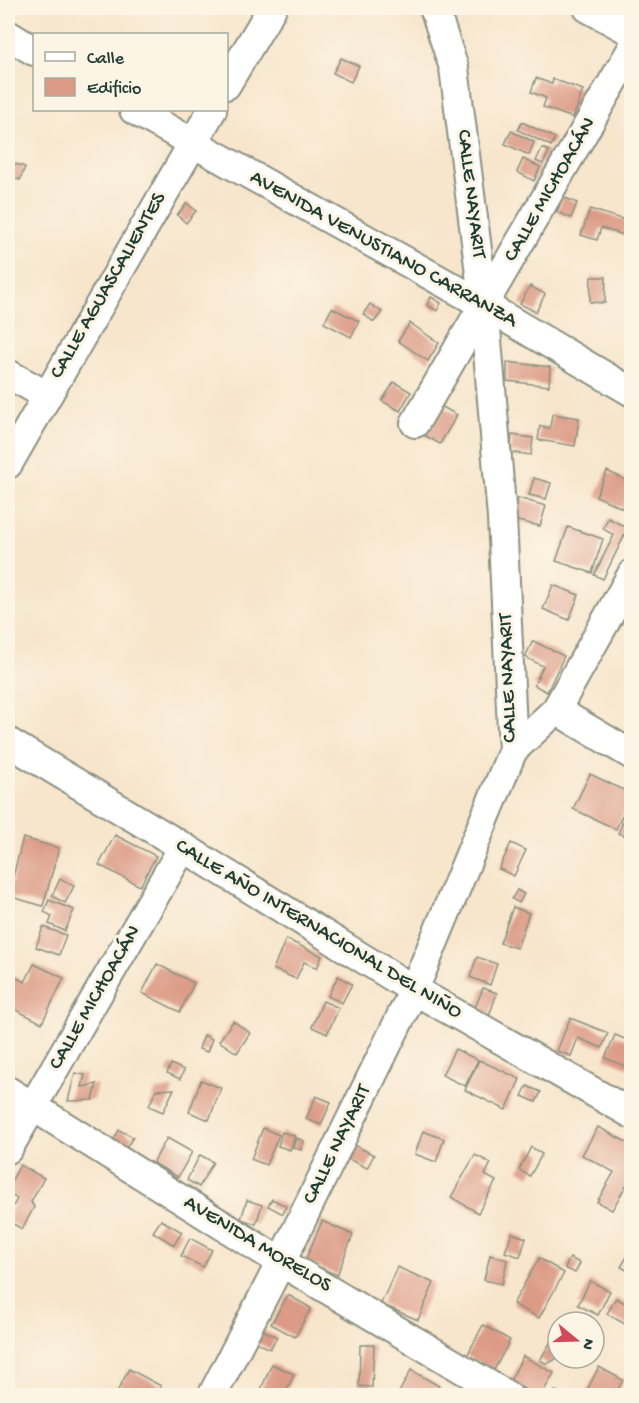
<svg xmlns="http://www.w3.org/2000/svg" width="639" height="1403" viewBox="0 0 639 1403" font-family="'Gochi Hand',sans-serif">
<rect width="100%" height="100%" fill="#fcf5e5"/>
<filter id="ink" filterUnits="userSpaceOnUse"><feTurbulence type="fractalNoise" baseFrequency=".0167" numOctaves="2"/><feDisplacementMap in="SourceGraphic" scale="12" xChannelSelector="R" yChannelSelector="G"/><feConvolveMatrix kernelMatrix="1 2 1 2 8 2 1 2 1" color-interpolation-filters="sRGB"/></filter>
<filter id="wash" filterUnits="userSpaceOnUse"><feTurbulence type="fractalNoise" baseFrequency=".008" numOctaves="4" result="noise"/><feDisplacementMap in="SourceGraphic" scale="24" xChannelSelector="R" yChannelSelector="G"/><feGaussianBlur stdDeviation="1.35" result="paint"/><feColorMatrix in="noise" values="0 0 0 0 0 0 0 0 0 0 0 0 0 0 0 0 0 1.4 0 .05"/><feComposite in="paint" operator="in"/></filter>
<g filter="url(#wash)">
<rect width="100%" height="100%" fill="#f7e5cc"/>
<g id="blocks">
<!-- building -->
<g fill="#dc9b86">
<polygon points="341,58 359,66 351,82 333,73"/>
<polygon points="536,78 552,84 553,79 583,90 573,118 543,107 546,98 531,92"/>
<polygon points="522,122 555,138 551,146 518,130"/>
<polygon points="511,131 534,142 529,155 505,144"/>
<polygon points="542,148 549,151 543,164 536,161"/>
<polygon points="523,159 540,167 534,181 517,172"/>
<polygon points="9,162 25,167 20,180 8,176"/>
<polygon points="563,197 577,203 571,218 557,212"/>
<polygon points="187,203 196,211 186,223 177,215"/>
<polygon points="590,209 631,222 627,236 601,228 597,240 581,235"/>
<polygon points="591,277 606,277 605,303 590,302"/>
<polygon points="530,286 545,294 536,312 520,304"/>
<polygon points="431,297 441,303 437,311 427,305"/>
<polygon points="370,304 382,312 374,322 363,314"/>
<polygon points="332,308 359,321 351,337 324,323"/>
<polygon points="410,323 439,343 428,361 398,341"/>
<polygon points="507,362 550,367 549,386 507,381"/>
<polygon points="394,382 411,392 400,411 382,401"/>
<polygon points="439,405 457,415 440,444 422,434"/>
<polygon points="552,414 579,418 575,446 538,440 540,426 550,428"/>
<polygon points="512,435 533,438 531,455 510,452"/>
<polygon points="607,471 632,483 632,488 622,508 596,496"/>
<polygon points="534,478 551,483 546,499 529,495"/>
<polygon points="518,498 546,506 540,526 513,520"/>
<polygon points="608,518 628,528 603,579 594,575 614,535 603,529"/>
<polygon points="568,527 603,539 592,573 556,561"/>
<polygon points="553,585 579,595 569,620 543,609"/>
<polygon points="533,641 564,656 547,692 534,685 543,666 525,657"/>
<polygon points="590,774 632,794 616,829 573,809"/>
<polygon points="8,790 12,791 8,805"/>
<polygon points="630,805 632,806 632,834 630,838 618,833"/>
<polygon points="115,835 156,856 140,886 99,865"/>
<polygon points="23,838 59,848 43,906 8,896"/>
<polygon points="511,843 526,850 514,876 499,869"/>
<polygon points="60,879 74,886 65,903 52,896"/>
<polygon points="517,890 524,894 519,903 512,899"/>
<polygon points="49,900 74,910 65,931 49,924 52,916 44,912"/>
<polygon points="513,907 529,913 517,948 500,943"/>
<polygon points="43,927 66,935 59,955 36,947"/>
<polygon points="286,939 322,956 317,968 304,962 296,979 273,969"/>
<polygon points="477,957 497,964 490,985 470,977"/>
<polygon points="34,964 64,978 42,1023 8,1006 8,988 13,976 25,982"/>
<polygon points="157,964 194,983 180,1012 142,993"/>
<polygon points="338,976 352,984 342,1003 328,996"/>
<polygon points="483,988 497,993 488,1019 473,1013"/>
<polygon points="323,1001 339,1008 327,1034 312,1027"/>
<polygon points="570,1018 608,1033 602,1048 578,1038 571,1056 557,1051"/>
<polygon points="233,1021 250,1033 237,1053 219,1041"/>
<polygon points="204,1035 212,1039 207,1052 199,1049"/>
<polygon points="615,1035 632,1042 632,1069 605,1058"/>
<polygon points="455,1049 478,1060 465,1086 442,1075"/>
<polygon points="479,1060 520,1079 506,1110 465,1090"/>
<polygon points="171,1064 184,1070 180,1079 167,1073"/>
<polygon points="75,1073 85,1075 82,1087 97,1084 93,1100 68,1101"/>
<polygon points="201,1080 221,1088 209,1120 189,1112"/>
<polygon points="527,1086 541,1092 536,1102 522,1096"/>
<polygon points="174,1089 163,1112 149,1106 156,1090"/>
<polygon points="316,1096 331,1102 321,1125 306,1119"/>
<polygon points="598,1127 632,1145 632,1175 612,1210 597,1202 614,1172 582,1155"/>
<polygon points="263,1128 279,1135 266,1165 251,1159"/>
<polygon points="119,1130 133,1137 125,1150 112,1143"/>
<polygon points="423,1131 444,1139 436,1162 415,1154"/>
<polygon points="282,1132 295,1136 290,1150 278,1146"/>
<polygon points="167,1138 192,1152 178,1177 153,1163"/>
<polygon points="296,1138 304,1141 301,1150 293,1147"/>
<polygon points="352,1144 374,1155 367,1168 346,1158"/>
<polygon points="531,1147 542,1154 530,1176 519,1170"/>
<polygon points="200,1155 213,1162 199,1187 187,1180"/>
<polygon points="475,1155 491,1163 485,1175 496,1181 478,1213 451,1197"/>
<polygon points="20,1165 44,1178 31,1202 34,1207 22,1229 8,1221 8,1216 17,1199 8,1193 8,1187"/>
<polygon points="272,1199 286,1206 283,1214 268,1206"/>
<polygon points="247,1200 262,1205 256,1224 241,1219"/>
<polygon points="161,1220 182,1232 174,1245 153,1232"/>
<polygon points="322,1221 353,1235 337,1275 305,1261"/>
<polygon points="512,1233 526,1238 520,1257 505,1252"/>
<polygon points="190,1238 212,1250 203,1267 181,1256"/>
<polygon points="632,1248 632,1273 621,1267"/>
<polygon points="490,1255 507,1260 502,1284 484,1280"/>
<polygon points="539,1258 564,1273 539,1318 513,1304"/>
<polygon points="570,1258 580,1263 575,1273 565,1268"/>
<polygon points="397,1267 434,1283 418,1320 381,1304"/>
<polygon points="590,1281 610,1291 598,1315 578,1305"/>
<polygon points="288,1295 311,1308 295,1337 271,1324"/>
<polygon points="616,1298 632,1307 632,1328 607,1314"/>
<polygon points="483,1325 510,1340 494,1370 467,1356"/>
<polygon points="260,1329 277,1337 270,1349 254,1341"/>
<polygon points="550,1343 558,1348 558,1355 556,1359 547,1364 540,1360"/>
<polygon points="360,1345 374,1345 372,1387 359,1386"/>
<polygon points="523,1356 554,1373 541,1396 536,1396 510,1381"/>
<polygon points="272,1364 294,1374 284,1396 258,1396"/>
<polygon points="599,1367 623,1380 615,1396 593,1396 586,1392"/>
<polygon points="129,1369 161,1386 155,1396 115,1396"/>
<polygon points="411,1370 439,1386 434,1396 397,1396"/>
<polygon points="440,1390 451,1396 437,1396"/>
<polygon points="555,1391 567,1395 567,1396 553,1396"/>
</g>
</g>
</g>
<g filter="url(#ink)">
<use href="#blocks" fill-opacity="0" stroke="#8b9180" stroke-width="1.5"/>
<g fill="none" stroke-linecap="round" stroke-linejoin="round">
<!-- minor casing -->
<g stroke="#8b9180" stroke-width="32">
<g id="minor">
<polyline points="588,8 632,32"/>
<polyline points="8,35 34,51"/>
<polyline points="226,85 272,8"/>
<polyline points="134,110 484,305 632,392"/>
<polyline points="8,374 46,395"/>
<polyline points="415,423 632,49"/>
<polyline points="8,464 212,110"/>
<polyline points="556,710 632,755"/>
<polyline points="8,742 183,847 414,990 632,1114"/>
<polyline points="513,750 556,710 632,574"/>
<polyline points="8,1091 281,1262 508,1396"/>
<polyline points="8,1149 183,847"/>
<polyline points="212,1396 281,1262 414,990 513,750 502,518 484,305 454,68 434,8"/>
</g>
</g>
<!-- minor -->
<use href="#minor" stroke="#fff" stroke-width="28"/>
</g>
</g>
<g text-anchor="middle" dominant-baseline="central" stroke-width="6" stroke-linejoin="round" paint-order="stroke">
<!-- street labels -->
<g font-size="21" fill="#1f3d34" stroke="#fcf5e5">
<text transform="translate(551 190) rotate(-60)">CALLE MICHOACÁN</text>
<text transform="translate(470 194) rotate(83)">CALLE NAYARIT</text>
<text transform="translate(383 250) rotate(29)">AVENIDA VENUSTIANO CARRANZA</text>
<text transform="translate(109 286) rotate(-60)">CALLE AGUASCALIENTES</text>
<text transform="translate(509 678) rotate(-92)">CALLE NAYARIT</text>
<text transform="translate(318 930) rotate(31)">CALLE AÑO INTERNACIONAL DEL NIÑO</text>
<text transform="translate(96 998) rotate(-60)">CALLE MICHOACÁN</text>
<text transform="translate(338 1145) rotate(-64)">CALLE NAYARIT</text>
<text transform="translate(257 1245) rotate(31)">AVENIDA MORELOS</text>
</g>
</g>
<!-- margin -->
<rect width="639" height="1403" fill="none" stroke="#fcf5e5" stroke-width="30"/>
<!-- legend -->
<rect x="33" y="33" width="195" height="78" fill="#fcf5e5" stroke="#a4ab9e" stroke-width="1.5"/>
<rect x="45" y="52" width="30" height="9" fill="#ffffff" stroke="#a4ab9e" stroke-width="1.5"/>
<text x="87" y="63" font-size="18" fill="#1f3d34">Calle</text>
<rect x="45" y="78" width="30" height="18" fill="#dc9b86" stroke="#a4ab9e" stroke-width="1.5"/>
<text x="87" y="93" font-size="18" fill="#1f3d34">Edificio</text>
<!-- north arrow -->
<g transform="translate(576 1340) rotate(109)"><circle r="28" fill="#fcf5e5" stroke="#a4ab9e" stroke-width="1.5"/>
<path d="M0-4.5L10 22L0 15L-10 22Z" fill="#d1495b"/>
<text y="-9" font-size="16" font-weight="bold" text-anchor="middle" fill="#1f3d34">N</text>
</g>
</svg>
